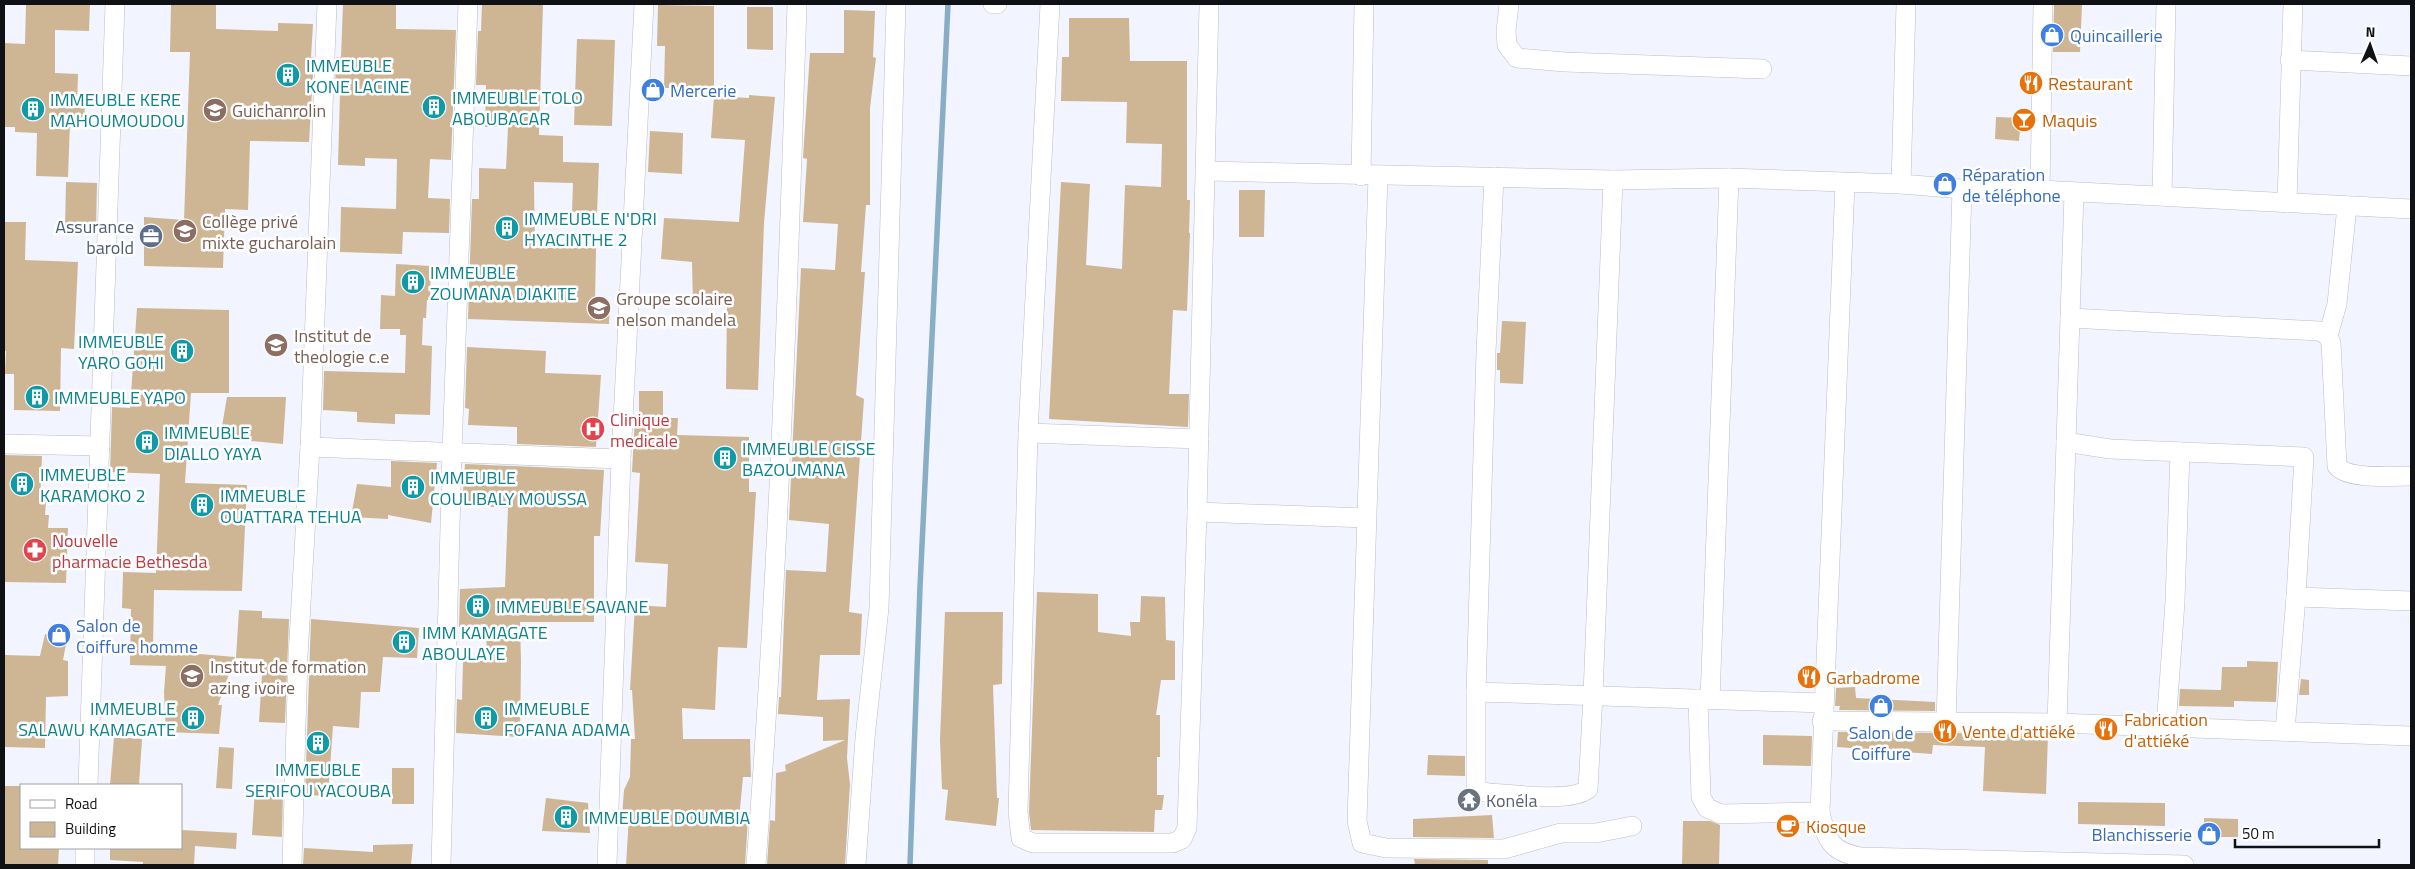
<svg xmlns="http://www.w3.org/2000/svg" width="2415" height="869" viewBox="0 0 2415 869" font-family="'Titillium Web',sans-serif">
<rect width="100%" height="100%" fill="#f2f5ff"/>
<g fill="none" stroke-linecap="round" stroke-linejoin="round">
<!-- stream -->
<polyline stroke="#87aec4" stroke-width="5.5" points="910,865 920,587 948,4"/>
</g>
<!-- building -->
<g fill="#ceb594">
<polygon points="26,4 90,4 89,31 55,30 55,73 78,74 77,106 85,106 84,122 70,122 68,177 36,176 37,133 15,132 15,127 4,127 4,43 25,44"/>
<polygon points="171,4 216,4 216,29 278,31 278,23 313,24 311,57 314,57 309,142 250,141 248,210 225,209 223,268 144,266 144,217 184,220 190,52 170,52"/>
<polygon points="343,4 396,4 396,29 456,30 451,160 430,159 428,198 450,199 449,233 403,232 402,254 340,252 341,207 396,209 397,159 365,158 365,166 338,165 340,94 335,93 336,57 341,57"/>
<polygon points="482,4 543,4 539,135 563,136 563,162 599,163 597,213 572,212 573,183 534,182 535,248 596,248 595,303 610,303 609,324 468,319 472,199 479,199 479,168 506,169 508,127 485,127 486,85 476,85 478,31 481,31"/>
<polygon points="2054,4 2082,4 2080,52 2053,52"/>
<polygon points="658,5 714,6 714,88 664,88 665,46 657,46"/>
<polygon points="747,7 773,7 773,50 747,49"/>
<polygon points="844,10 875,11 873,57 876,58 870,108 870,205 866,205 861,272 865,272 856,395 864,399 849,612 862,614 860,655 820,655 817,700 850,699 847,758 850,784 845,865 767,865 770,820 775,821 776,773 786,771 785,765 845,740 823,741 823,717 778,714 779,697 781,697 786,570 826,572 829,524 789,520 801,268 835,270 838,224 803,222 807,159 803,158 804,142 810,53 844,53"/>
<polygon points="1069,18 1129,18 1130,61 1187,61 1187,200 1190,200 1189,233 1190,233 1187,311 1173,310 1169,394 1189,394 1188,427 1049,419 1061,182 1090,184 1086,265 1122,269 1125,185 1161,187 1162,144 1126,143 1127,102 1061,101 1062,57 1069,57"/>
<polygon points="577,39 615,40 612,126 574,125"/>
<polygon points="749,95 775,97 764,223 758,390 726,389 727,305 693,305 692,262 661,259 664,218 739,222 745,140 711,138 714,96 749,98"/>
<polygon points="1996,117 2021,118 2019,141 1995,139"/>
<polygon points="650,131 683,133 682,174 648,172"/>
<polygon points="66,182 97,183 96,229 65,229"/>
<polygon points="1239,190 1265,190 1264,237 1239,237"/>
<polygon points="4,222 26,222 25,260 78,262 74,349 61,348 60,411 14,410 14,374 5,374 6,351 4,351"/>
<polygon points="396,264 431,266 430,300 427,300 426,318 423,318 422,345 432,346 430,415 395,414 395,424 357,422 357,412 323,410 324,371 405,373 406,335 400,335 400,329 380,329 381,295 395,296"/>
<polygon points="137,308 229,310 229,393 191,393 185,483 247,485 242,591 154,590 153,650 235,657 218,705 222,705 219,734 166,732 164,692 166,666 130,665 131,609 122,608 123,572 156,573 160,474 110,472 112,407 130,408"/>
<polygon points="1502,321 1526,322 1523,384 1500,383 1500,370 1497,370 1497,353 1500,353"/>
<polygon points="467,347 546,351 545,373 601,375 596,447 517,444 517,427 468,425 469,409 465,408"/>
<polygon points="639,391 663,391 663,418 678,418 677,435 749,437 749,492 756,492 747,648 718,647 715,710 682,708 683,739 750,739 751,777 743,777 739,819 748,819 745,865 626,865 629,816 622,816 624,790 630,777 631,739 635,739 632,690 630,690 635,605 666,607 668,564 635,562 640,473 632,472 635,416 639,416"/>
<polygon points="227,397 286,397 283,444 220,438"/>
<polygon points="4,455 42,456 40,502 46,502 45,515 49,515 48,528 68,528 66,583 4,582"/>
<polygon points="391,461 437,463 431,523 388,515 388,519 351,517 357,484 391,487"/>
<polygon points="465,464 604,470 600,536 594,536 594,622 520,622 521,662 520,737 456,733 457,699 462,700 463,661 487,661 486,624 459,627 460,589 505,587 508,508 462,505"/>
<polygon points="1037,592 1098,594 1098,632 1131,636 1130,622 1140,622 1141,596 1165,597 1166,640 1175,641 1175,680 1161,680 1156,715 1160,715 1160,757 1157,757 1157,795 1164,795 1162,810 1155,810 1154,832 1031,830 1029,812"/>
<polygon points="239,610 262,611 262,618 289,619 285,723 259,722 263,659 236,658"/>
<polygon points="945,612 1003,612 1002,684 993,685 997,798 999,798 996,826 945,820 948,790 942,789 940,740"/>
<polygon points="311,619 419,628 417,658 383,657 380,692 361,692 359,728 333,726 328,796 305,795"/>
<polygon points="45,634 67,639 63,660 68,661 68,696 46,697 45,748 4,747 4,655 40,656"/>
<polygon points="2247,661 2278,662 2276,702 2234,701 2234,707 2179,706 2180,689 2221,690 2222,667 2247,667"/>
<polygon points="2301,679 2309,680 2309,695 2299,695"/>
<polygon points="1855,687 1856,698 1935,702 1935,711 1839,710 1840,706 1835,706 1836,688"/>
<polygon points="1838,732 2048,734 2046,794 1983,791 1985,747 1933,745 1932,754 1837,747"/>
<polygon points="1763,735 1812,736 1811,766 1763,765"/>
<polygon points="114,737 142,739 139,785 110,785"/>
<polygon points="219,747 234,748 232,789 216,788"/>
<polygon points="1428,755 1465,756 1465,776 1427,775"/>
<rect x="392" y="768" width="22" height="36"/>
<polygon points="4,786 21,786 21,848 59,848 58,865 4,865"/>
<polygon points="255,788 283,789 282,837 252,835"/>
<polygon points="546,798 588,803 590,833 542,831"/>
<polygon points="2078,802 2165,803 2165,826 2078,824"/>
<polygon points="1492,815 1494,838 1413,837 1413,819"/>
<polygon points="2204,818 2238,819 2238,837 2204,837"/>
<polygon points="1683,821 1710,821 1720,825 1719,865 1682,865"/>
<polygon points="181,830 237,833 236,849 195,846 194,865 143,865 143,862 110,860 110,848 181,848"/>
<polygon points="413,844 411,865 303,865 304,848 373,852 373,845"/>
<polygon points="1414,859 1488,860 1488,865 1415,865"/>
</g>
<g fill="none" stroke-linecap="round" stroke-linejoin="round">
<!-- minor casing -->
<g stroke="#bbbdc7" stroke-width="20">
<g id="minor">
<polyline points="993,4 997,4"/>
<polyline points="1050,4 1028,433 1018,812 1021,838 1033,843 1173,843 1182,839 1187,828 1197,512 1209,4"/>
<polyline points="1509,4 1506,31 1507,45 1517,58 1565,62 1762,69"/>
<polyline points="2290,60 2411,66"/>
<polyline points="1206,171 1613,180 1729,178 1901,184 1962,189 2040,190 2411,209"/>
<polyline points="1361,176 1364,4"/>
<polyline points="1378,176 1357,821 1362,843 1386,848 1504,849 1561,833 1596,833 1632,826"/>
<path d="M1494,177l-8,175 -10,340v94l4,5 9,2c22,1 82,10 99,-4l5,-94 20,-515"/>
<path d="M1845,183l-25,629c6,28 11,40 41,45l323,8"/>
<polyline points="1901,184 1906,4"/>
<polyline points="2040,190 2043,4"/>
<polyline points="2162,196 2166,4"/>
<polyline points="2287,203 2293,4"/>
<path d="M2070,318l249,13 9,5 3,7 6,123c11,14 56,10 74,10"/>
<polyline points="2328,336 2337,304 2347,206"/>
<polyline points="1028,433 1199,439"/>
<polyline points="2066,442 2110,449 2304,457 2296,597 2285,731"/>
<polyline points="4,444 100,446"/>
<polyline points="310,447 621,459"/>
<polyline points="1197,512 1366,518"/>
<polyline points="2296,597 2411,601"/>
<polyline points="1476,692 1823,703"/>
<polyline points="1698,699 1701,797 1707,808 1721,814 1820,812"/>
<polyline points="1710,700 1729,178"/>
<polyline points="1822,721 2057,723 2411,736"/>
<polyline points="1946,723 1962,189"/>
<polyline points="2057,723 2074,193"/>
<polyline points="2166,727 2175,602 2180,452"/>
<polyline points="88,785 115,4"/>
<polyline points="85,865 85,848"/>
<polyline points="292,865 298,656 310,447 327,4"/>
<polyline points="441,865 452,452 468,4"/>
<polyline points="607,865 621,459 644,4"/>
<path d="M756,865c22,-287 32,-574 41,-861"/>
<polyline points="856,865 865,738 879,608 896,4"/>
</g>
</g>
<!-- minor -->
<use href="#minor" stroke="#fff" stroke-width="19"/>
</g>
<!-- icons -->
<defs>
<g id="shop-disc" transform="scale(1.25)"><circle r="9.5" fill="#3f7fe0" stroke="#fff"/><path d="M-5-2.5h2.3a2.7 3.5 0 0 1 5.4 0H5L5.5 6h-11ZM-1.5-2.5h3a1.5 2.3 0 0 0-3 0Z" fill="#fff"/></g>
<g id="building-disc" transform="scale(1.25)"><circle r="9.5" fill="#0f9aa8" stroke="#fff"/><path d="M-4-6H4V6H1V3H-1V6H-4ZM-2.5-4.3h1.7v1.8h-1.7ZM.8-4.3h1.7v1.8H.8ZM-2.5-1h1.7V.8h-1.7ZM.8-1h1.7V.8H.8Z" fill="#fff"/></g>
<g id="restaurant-disc" transform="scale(1.25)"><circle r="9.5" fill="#e8710a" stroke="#fff"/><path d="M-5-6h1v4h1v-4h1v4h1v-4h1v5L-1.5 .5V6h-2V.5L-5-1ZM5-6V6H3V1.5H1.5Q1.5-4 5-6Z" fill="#fff"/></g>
<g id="school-disc" transform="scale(1.25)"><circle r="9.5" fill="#8d6e63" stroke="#fff"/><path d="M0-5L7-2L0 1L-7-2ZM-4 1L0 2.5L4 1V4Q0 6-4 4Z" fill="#fff"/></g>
<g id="bar-disc" transform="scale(1.25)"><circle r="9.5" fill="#e8710a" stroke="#fff"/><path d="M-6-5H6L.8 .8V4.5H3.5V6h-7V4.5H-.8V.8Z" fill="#fff"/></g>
<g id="office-disc" transform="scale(1.25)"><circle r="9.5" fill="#5c6f8a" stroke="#fff"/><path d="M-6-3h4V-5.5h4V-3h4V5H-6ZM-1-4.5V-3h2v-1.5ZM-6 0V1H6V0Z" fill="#fff"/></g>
<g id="hospital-disc" transform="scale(1.25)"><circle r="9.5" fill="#e0444e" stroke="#fff"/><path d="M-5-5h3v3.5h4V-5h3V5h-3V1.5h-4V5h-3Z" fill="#fff"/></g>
<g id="pharmacy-disc" transform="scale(1.25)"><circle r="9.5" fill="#e0444e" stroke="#fff"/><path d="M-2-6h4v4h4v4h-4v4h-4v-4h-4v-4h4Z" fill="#fff"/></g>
<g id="temple-disc" transform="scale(1.25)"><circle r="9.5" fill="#6b7280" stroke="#fff"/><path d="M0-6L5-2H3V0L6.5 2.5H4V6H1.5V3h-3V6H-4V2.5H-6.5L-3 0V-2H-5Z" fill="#fff"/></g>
<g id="cafe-disc" transform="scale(1.25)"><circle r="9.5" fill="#e8710a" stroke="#fff"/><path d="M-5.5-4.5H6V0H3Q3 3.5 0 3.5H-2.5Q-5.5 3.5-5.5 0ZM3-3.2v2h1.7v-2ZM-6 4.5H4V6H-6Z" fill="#fff"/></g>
</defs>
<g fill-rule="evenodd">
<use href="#shop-disc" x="2052" y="35"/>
<use href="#building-disc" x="288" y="75"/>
<use href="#restaurant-disc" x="2031" y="83"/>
<use href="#shop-disc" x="653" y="90"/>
<use href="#building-disc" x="434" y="107"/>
<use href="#building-disc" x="33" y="109"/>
<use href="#school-disc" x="215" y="110"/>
<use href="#bar-disc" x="2024" y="120"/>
<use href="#shop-disc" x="1945" y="184"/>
<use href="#building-disc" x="507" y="228"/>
<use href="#school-disc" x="185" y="231"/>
<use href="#office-disc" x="151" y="236"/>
<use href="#building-disc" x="413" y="282"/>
<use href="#school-disc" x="599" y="308"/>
<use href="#school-disc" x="276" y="345"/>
<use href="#building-disc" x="182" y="351"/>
<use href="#building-disc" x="37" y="397"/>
<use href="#hospital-disc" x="593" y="429"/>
<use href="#building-disc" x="147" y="442"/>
<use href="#building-disc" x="725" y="458"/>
<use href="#building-disc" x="22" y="484"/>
<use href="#building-disc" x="413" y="487"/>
<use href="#building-disc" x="202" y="505"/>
<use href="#pharmacy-disc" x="35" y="550"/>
<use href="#building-disc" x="478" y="606"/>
<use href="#shop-disc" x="59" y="635"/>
<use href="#building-disc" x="404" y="642"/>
<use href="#school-disc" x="192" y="676"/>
<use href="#restaurant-disc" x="1809" y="677"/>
<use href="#shop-disc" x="1881" y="706"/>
<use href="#building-disc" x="193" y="718"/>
<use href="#building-disc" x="486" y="718"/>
<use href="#restaurant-disc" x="2106" y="729"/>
<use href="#restaurant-disc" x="1945" y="731"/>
<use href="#building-disc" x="318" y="743"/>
<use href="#temple-disc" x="1469" y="800"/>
<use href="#building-disc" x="566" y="817"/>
<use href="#cafe-disc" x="1788" y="826"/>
<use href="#shop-disc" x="2209" y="834"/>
</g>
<g text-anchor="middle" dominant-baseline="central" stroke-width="5" stroke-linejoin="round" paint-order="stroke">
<!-- shop labels -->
<g font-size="18" fill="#366cbe" stroke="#fff" text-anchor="start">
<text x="2070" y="35">Quincaillerie</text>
<text x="670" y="90">Mercerie</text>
<text x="1962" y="174">Réparation<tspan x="1962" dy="21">de téléphone</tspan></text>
<text x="76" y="625">Salon de<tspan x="76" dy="21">Coiffure homme</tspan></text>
<text x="1881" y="732" text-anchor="middle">Salon de<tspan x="1881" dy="21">Coiffure</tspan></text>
<text x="2192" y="834" text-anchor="end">Blanchisserie</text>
</g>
<!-- culture labels -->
<g font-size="18" fill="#0d838f" stroke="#fff" text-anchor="start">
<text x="306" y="65">IMMEUBLE<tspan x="306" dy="21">KONE LACINE</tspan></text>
<text x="452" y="97">IMMEUBLE TOLO<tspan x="452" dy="21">ABOUBACAR</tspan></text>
<text x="50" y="99">IMMEUBLE KERE<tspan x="50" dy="21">MAHOUMOUDOU</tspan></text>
<text x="524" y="218">IMMEUBLE N'DRI<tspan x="524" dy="21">HYACINTHE 2</tspan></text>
<text x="430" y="272">IMMEUBLE<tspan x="430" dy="21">ZOUMANA DIAKITE</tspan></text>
<text x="164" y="341" text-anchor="end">IMMEUBLE<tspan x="164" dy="21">YARO GOHI</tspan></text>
<text x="54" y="397">IMMEUBLE YAPO</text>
<text x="164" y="432">IMMEUBLE<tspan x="164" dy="21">DIALLO YAYA</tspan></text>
<text x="742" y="448">IMMEUBLE CISSE<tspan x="742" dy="21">BAZOUMANA</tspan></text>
<text x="40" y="474">IMMEUBLE<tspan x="40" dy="21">KARAMOKO 2</tspan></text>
<text x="430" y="477">IMMEUBLE<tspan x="430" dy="21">COULIBALY MOUSSA</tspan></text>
<text x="220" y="495">IMMEUBLE<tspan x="220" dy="21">OUATTARA TEHUA</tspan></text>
<text x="496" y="606">IMMEUBLE SAVANE</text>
<text x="422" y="632">IMM KAMAGATE<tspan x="422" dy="21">ABOULAYE</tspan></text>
<text x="176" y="708" text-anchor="end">IMMEUBLE<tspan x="176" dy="21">SALAWU KAMAGATE</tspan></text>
<text x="504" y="708">IMMEUBLE<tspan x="504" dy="21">FOFANA ADAMA</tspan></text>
<text x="318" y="769" text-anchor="middle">IMMEUBLE<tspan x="318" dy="21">SERIFOU YACOUBA</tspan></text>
<text x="584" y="817">IMMEUBLE DOUMBIA</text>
</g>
<!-- food labels -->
<g font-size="18" fill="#c56008" stroke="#fff" text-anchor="start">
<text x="2048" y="83">Restaurant</text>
<text x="2042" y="120">Maquis</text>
<text x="1826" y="677">Garbadrome</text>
<text x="2124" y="719">Fabrication<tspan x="2124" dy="21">d'attiéké</tspan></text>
<text x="1962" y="731">Vente d'attiéké</text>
<text x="1806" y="826">Kiosque</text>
</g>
<!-- education labels -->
<g font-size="18" fill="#785e54" stroke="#fff" text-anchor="start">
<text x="232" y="110">Guichanrolin</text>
<text x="202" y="221">Collège privé<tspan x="202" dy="21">mixte gucharolain</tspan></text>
<text x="616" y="298">Groupe scolaire<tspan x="616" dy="21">nelson mandela</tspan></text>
<text x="294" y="335">Institut de<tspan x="294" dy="21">theologie c.e</tspan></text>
<text x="210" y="666">Institut de formation<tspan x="210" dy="21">azing ivoire</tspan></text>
</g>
<!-- service labels -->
<g font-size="18" fill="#4e5e75" stroke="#fff" text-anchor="end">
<text x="134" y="226">Assurance<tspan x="134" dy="21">barold</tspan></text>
</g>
<!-- health labels -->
<g font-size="18" fill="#be3a42" stroke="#fff" text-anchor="start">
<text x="610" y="419">Clinique<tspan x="610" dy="21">medicale</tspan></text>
<text x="52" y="540">Nouvelle<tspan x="52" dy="21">pharmacie Bethesda</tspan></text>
</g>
<!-- worship labels -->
<g font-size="18" fill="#5b616d" stroke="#fff" text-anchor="start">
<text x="1486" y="800">Konéla</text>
</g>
</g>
<!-- border -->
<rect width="2415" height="869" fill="none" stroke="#101114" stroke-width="10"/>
<!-- legend -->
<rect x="20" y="784" width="162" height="65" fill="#ffffff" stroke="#9fa0a1"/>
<rect x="30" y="800" width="25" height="8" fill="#ffffff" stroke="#9fa0a1"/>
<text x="65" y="809" font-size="15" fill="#101114">Road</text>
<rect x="30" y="822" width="25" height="15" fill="#ceb594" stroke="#9fa0a1"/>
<text x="65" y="834" font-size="15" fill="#101114">Building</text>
<!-- north arrow -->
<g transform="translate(2370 45) rotate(2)" stroke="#ffffff" stroke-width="4" paint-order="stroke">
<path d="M0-4L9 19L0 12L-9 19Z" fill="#101114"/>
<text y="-8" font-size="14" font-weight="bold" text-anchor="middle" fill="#101114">N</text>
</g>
<!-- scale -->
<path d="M2235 839v8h144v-8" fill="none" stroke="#101114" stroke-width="2.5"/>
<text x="2242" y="839" font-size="15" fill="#101114" stroke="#ffffff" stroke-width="4" paint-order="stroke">50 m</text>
</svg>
